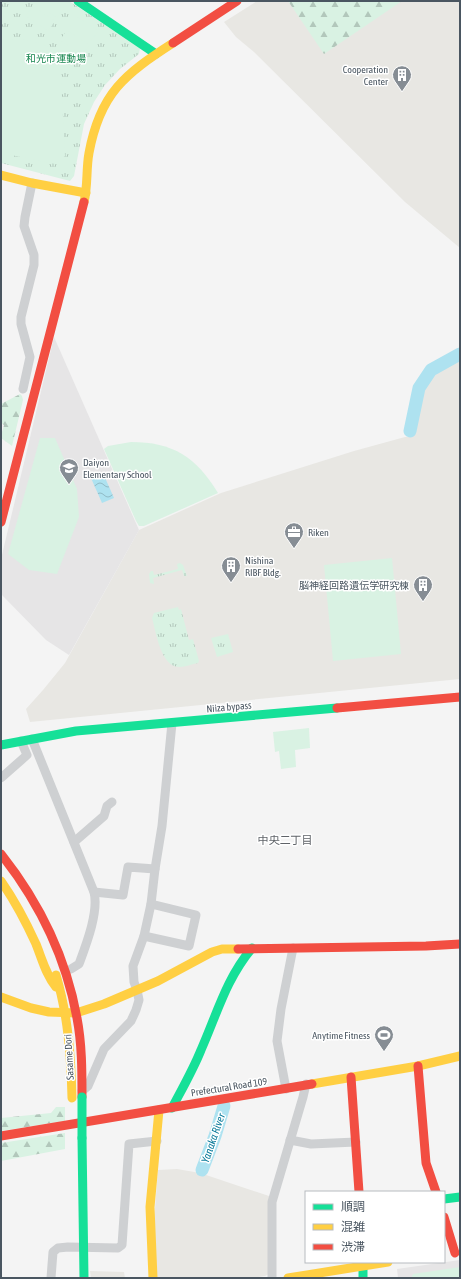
<svg xmlns="http://www.w3.org/2000/svg" width="461" height="1279" viewBox="0 0 461 1279" font-family="'Asap Condensed','Noto Sans JP',sans-serif">
<defs>
<pattern id="grass-tufts" width="24" height="20" patternUnits="userSpaceOnUse"><rect width="24" height="20" fill="#d9f2e3"/><path d="M3 7l-1-3M5 7V3M7 7l1-3M15 17l-1-3M17 17v-4M19 17l1-3" fill="none" stroke="#b2c7bb"/></pattern>
<pattern id="forest-firs" width="22" height="20" patternUnits="userSpaceOnUse"><rect width="22" height="20" fill="#d9f2e3"/><path d="M5 1l3.5 6h-7zM16 11l3.5 6h-7z" fill="#b2c7bb"/></pattern>
<pattern id="water-waves" width="16" height="10" patternUnits="userSpaceOnUse"><rect width="16" height="10" fill="#aee2f0"/><path d="M0 5q4-4 8 0t8 0" fill="none" stroke="#90bac6"/></pattern>
</defs>
<rect width="100%" height="100%" fill="#f4f4f4"/>
<!-- commercial -->
<g fill="#e8e7e3">
<polygon points="257,1 460,1 460,248 405,202 254,52 236,37 224,22"/>
<polygon points="460,358 460,679 30,722 26,709 43,690 65,663 139,530 221,493 354,451 405,437 411,437 419,391 423,383 434,372 448,363"/>
<polygon points="177,1169 200,1173 269,1196 269,1274 265,1276 252,1278 157,1278 154,1222 158,1170"/>
<polygon points="90,1271 124,1272 125,1278 91,1278"/>
</g>
<!-- education -->
<g fill="#e6e5e6">
<polygon points="54,337 139,530 69,655 46,640 1,594 1,559"/>
<polygon points="460,1260 460,1278 398,1278 397,1269"/>
</g>
<!-- grass -->
<g fill="url(#grass-tufts)">
<polygon points="1,1 69,1 140,48 139,54 120,69 105,85 94,102 84,124 74,176 70,181 1,163"/>
<polygon points="180,563 183,565 187,576 184,576 182,570 153,578 154,584 150,583 149,574 151,571 153,571 154,575 178,569 177,564"/>
<path d="M178,607l1,3 2,-1 8,31 4,-1 6,22 -1,2c-6,1 -13,4 -18,4 -19,1 -24,-35 -28,-49l2,-5z"/>
<polygon points="228,634 233,652 217,657 211,638"/>
</g>
<!-- forest -->
<g fill="url(#forest-firs)">
<polygon points="288,1 402,1 324,54"/>
<path d="M20,394l2,2 1,4 -11,46 -11,-8c0,-5 2,-8 3,-13l-3,-2v-19z"/>
<polygon points="56,1107 65,1107 65,1121 1,1131 1,1118 51,1113"/>
<polygon points="65,1133 65,1149 1,1161 1,1143"/>
</g>
<!-- pitch -->
<g fill="#d9f2e3">
<polygon points="37,1 54,1 64,8 57,18 35,3"/>
<polygon points="33,6 55,21 48,31 26,16"/>
<polygon points="76,16 98,31 91,41 70,26"/>
<polygon points="67,30 89,45 82,55 60,40"/>
<path d="M19,39c15,2 32,5 41,19l5,98 -10,8 -54,-11v-113z"/>
<polygon points="40,438 55,438 77,489 79,517 57,574 29,570 8,554"/>
<path d="M131,442c42,0 65,15 87,51l-74,33h-5l-3,-5 -32,-72 4,-3z"/>
<polygon points="392,558 401,654 333,661 324,565"/>
<polygon points="309,728 310,748 295,750 296,767 281,769 279,751 275,752 273,732"/>
<polygon points="460,1267 460,1278 411,1278 413,1274"/>
</g>
<!-- water -->
<polygon fill="url(#water-waves)" points="103,473 114,498 102,503 91,478"/>
<g fill="none" stroke-linecap="round" stroke-linejoin="round">
<!-- river -->
<g stroke="#aee2f0" stroke-width="13">
<polyline points="410,431 419,388 431,370 460,354"/>
<polyline points="202,1170 215,1136 224,1106"/>
</g>
<!-- street -->
<g stroke="#ced0d2" stroke-width="9">
<polyline points="23,389 30,357 21,324 21,317 34,265 34,255 24,226 25,217 32,183"/>
<path d="M32,739l62,153c5,20 -8,53 -15,72l-8,5"/>
<polyline points="1,778 27,755 21,741"/>
<polyline points="74,842 104,816 107,806 112,802"/>
<polyline points="94,892 123,895 128,867 155,869"/>
<polyline points="144,936 189,946 196,915 151,904"/>
<polyline points="286,1089 277,1041 281,1009 293,948"/>
<polyline points="82,1091 88,1086 104,1049 131,1021 136,1010 139,1000 137,990 134,982 133,966 144,936 151,904 155,869 162,826 172,723"/>
<polyline points="290,1140 311,1144 356,1142"/>
<polyline points="51,1278 53,1252 58,1248 68,1247 118,1248 122,1245 129,1144 157,1141"/>
<polyline points="272,1278 272,1202 303,1097 306,1084"/>
</g>
<!-- fast -->
<g stroke="#16e098" stroke-width="9">
<polyline points="78,1 156,54"/>
<polyline points="1,745 76,731 337,708"/>
<path d="M172,1108c10,-19 21,-38 29,-58 16,-36 25,-71 51,-102"/>
<polyline points="82,1138 84,1278"/>
<polyline points="444,1199 460,1197"/>
<polyline points="363,1262 363,1278"/>
</g>
<!-- slow -->
<g stroke="#ffcf43" stroke-width="9">
<polyline points="1,175 32,183 86,193"/>
<path d="M84,202c4,-16 2,-33 5,-49 11,-60 36,-79 84,-110"/>
<path d="M1,881c14,20 25,41 35,63 6,15 10,31 20,43"/>
<path d="M56,975c12,40 15,81 16,123"/>
<polyline points="1,997 31,1008 49,1012 76,1013 104,1004 158,981 212,952 222,949 238,949"/>
<polyline points="312,1084 418,1066 460,1056"/>
<polyline points="153,1278 150,1207 159,1110"/>
<polyline points="288,1278 388,1262"/>
</g>
<!-- jam -->
<g stroke="#f24e42" stroke-width="9">
<polyline points="173,43 237,1"/>
<polyline points="1,522 84,202"/>
<polyline points="337,708 460,697"/>
<path d="M1,854c38,48 65,103 76,164 5,26 5,53 5,79"/>
<polyline points="238,949 426,946 460,944"/>
<polyline points="418,1066 426,1163 436,1192"/>
<polyline points="351,1077 359,1192"/>
<polyline points="1,1136 312,1084"/>
<polyline points="444,1217 455,1253"/>
</g>
<!-- fast-bridge -->
<polyline stroke="#16e098" stroke-width="9" points="82,1097 82,1138"/>
</g>
<!-- icons -->
<defs>
<g id="building-pin" transform="scale(1)"><path d="M0 17L-7.5 6A9.5 9.5 0 1 1 7.5 6Z" fill="#868d94" stroke="#fff"/><path d="M-4-6H4V6H1V3H-1V6H-4ZM-2.5-4.3h1.7v1.8h-1.7ZM.8-4.3h1.7v1.8H.8ZM-2.5-1h1.7V.8h-1.7ZM.8-1h1.7V.8H.8Z" fill="#fff"/></g>
<g id="school-pin" transform="scale(1)"><path d="M0 17L-7.5 6A9.5 9.5 0 1 1 7.5 6Z" fill="#868d94" stroke="#fff"/><path d="M0-5L7-2L0 1L-7-2ZM-4 1L0 2.5L4 1V4Q0 6-4 4Z" fill="#fff"/></g>
<g id="office-pin" transform="scale(1)"><path d="M0 17L-7.5 6A9.5 9.5 0 1 1 7.5 6Z" fill="#868d94" stroke="#fff"/><path d="M-6-3h4V-5.5h4V-3h4V5H-6ZM-1-4.5V-3h2v-1.5ZM-6 0V1H6V0Z" fill="#fff"/></g>
<g id="stadium-pin" transform="scale(1)"><path d="M0 17L-7.5 6A9.5 9.5 0 1 1 7.5 6Z" fill="#868d94" stroke="#fff"/><path d="M0-5a6.5 5 0 1 0 0 10a6.5 5 0 1 0 0-10ZM-3.5-1.8h7v3.6h-7Z" fill="#fff"/></g>
</defs>
<g fill-rule="evenodd">
<use href="#building-pin" x="402" y="75"/>
<use href="#school-pin" x="69" y="468"/>
<use href="#office-pin" x="294" y="532"/>
<use href="#building-pin" x="231" y="566"/>
<use href="#building-pin" x="423" y="585"/>
<use href="#stadium-pin" x="384" y="1035"/>
</g>
<g text-anchor="middle" dominant-baseline="central" stroke-width="3" stroke-linejoin="round" paint-order="stroke">
<!-- park labels -->
<g font-size="10" fill="#17864f" stroke="#fff">
<text x="56" y="58">和光市運動場</text>
</g>
<!-- poi labels -->
<g font-size="10" fill="#4a5661" stroke="#fff" text-anchor="end">
<text x="388" y="69">Cooperation<tspan x="388" dy="12">Center</tspan></text>
<text x="83" y="462" text-anchor="start">Daiyon<tspan x="83" dy="12">Elementary School</tspan></text>
<text x="308" y="532" text-anchor="start">Riken</text>
<text x="245" y="560" text-anchor="start">Nishina<tspan x="245" dy="12">RIBF Bldg.</tspan></text>
<text x="409" y="585">脳神経回路遺伝学研究棟</text>
<text x="370" y="1035">Anytime Fitness</text>
</g>
<!-- street labels -->
<g font-size="10" fill="#4a5661" stroke="#fff">
<text transform="translate(229 707) rotate(-5)">Niiza bypass</text>
<text transform="translate(69 1057) rotate(-93)">Sasame Dori</text>
<text transform="translate(229 1087) rotate(-9)">Prefectural Road 109</text>
</g>
<!-- neighbourhood labels -->
<g font-size="11" fill="#5f6368" stroke="#fff">
<text x="285" y="840">中央二丁目</text>
</g>
<!-- water labels -->
<g font-size="11" font-style="italic" fill="#0c7c9b" stroke="#fff">
<text transform="translate(213 1138) rotate(-71)">Yanaka River</text>
</g>
</g>
<!-- border -->
<rect width="461" height="1279" fill="none" stroke="#4a5661" stroke-width="4"/>
<!-- legend -->
<rect x="305" y="1191" width="140" height="72" fill="#ffffff" stroke="#b7bbc0"/>
<rect x="313" y="1204" width="20" height="6" fill="#16e098" stroke="#b7bbc0"/>
<text x="341" y="1211" font-size="12" fill="#4a5661">順調</text>
<rect x="313" y="1224" width="20" height="6" fill="#ffcf43" stroke="#b7bbc0"/>
<text x="341" y="1231" font-size="12" fill="#4a5661">混雑</text>
<rect x="313" y="1244" width="20" height="6" fill="#f24e42" stroke="#b7bbc0"/>
<text x="341" y="1251" font-size="12" fill="#4a5661">渋滞</text>
</svg>
